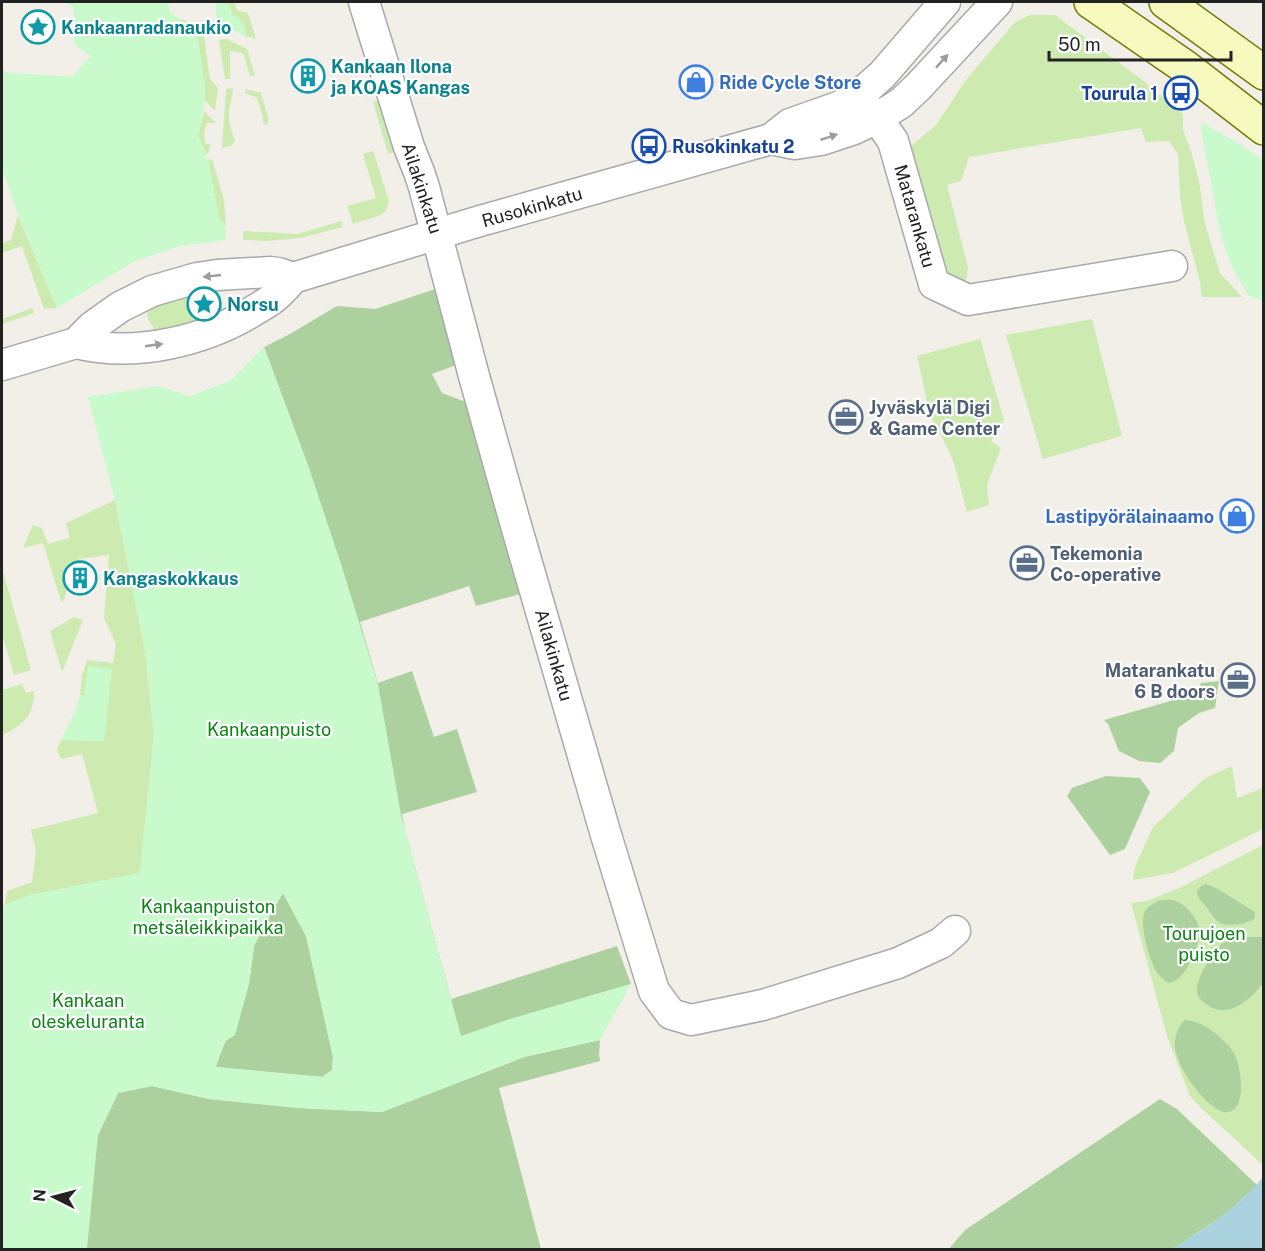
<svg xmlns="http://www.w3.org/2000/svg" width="1265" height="1251" viewBox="0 0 1265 1251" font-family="'Public Sans',sans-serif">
<rect width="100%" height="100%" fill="#f2efe9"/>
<!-- grass -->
<g fill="#cdebb0">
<polygon points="229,2 234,2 237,10 248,13 256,39 246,36 244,26 232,14"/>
<polygon points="1030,15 1055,15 1141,79 1183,114 1183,130 1191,151 1199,181 1205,224 1220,273 1242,297 1202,297 1200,282 1184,221 1180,197 1178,154 1169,141 1146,142 1141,128 969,157 961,181 947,185 968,267 966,283 949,274 935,239 910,147 936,125 965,81 1015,22"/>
<polygon points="179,18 207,30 204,36 210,79 218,88 215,111 205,100 205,90 197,32"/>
<polygon points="227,39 247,49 255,76 250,76 243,53 230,51 230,79 225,79 219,40"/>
<path d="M233,88c0,9 -4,16 -4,25 -1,9 3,19 6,28l-4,5 -9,2 4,-59z"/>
<polygon points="246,89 261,93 268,117 268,125 263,124 263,117 257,98 245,93"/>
<polygon points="382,99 398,151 388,154 373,102"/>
<polygon points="204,111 216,123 207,123 204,133 205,143 211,145 208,153 206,154 198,136"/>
<polygon points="373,151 389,201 386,210 381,215 353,224 347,206 376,198 363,154"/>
<polygon points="212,159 224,200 226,225 219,219 208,160"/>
<polygon points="18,215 21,223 57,308 44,309 22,246 2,253 2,243 11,240"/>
<polygon points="341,221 343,227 300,238 268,241 243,240 243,231 298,234"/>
<polygon points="213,284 221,296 223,316 158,335 148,319 147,308"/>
<polygon points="33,308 34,313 2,324 2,319"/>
<polygon points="1092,319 1122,436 1043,459 1006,335"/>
<polygon points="980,339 1004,420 991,441 1001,448 987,485 989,505 967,512 954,463 944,441 930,415 917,356"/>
<polygon points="115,500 145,651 154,735 140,874 94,987 5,904 7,891 32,882 36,851 31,830 98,813 82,754 61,759 57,749 61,740 103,741 84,696 80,695 82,675 87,660 113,663 116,644 104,618 109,555 78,559 63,602 61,601 43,543 24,548 24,545 33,525 42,528 48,544 70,538 66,523"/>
<polygon points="2,568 31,670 14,675 2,634"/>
<polygon points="74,617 83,620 62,672 50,631"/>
<path d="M22,684l4,9 8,-2c0,24 -10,34 -32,44v-45z"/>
<polygon points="1232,766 1237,798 1263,788 1263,829 1173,873 1133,880 1135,867 1153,827 1205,778"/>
<polygon points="1263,845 1263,1165 1201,1108 1190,1096 1167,1036 1131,903 1147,901 1179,888"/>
</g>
<!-- forest -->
<g fill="#add19e">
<polygon points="435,289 459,364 432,374 442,393 466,402 524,593 476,606 469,586 360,622 378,683 412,671 434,737 457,729 477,792 402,814 405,830 451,999 617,946 631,984 507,1020 433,1047 310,471 264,347 290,334 337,306 375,309"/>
<polygon points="1219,681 1215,708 1199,713 1178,728 1174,751 1160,763 1139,761 1119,751 1108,724 1104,720 1195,694 1201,683"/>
<polygon points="1106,776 1140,778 1150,792 1125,849 1110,855 1067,796 1072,788"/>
<path d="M1206,884l10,4 39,24 -1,7c-7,5 -25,8 -34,4 -6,-3 -9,-11 -13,-15 -5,-7 -9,-8 -10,-17l4,-5z"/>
<polygon points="283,893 306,936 333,1057 332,1070 322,1077 215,1067 249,984 254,946 272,911"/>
<path d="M1161,900c4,0 10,-1 14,1 11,3 25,20 25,32 -1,9 -5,19 -9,27 -5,10 -10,20 -22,23 -4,-2 -7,-5 -11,-9 -8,-11 -20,-51 -13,-63 3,-5 11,-9 16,-11z"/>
<path d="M1241,937h22v46c-12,16 -34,36 -54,23 -4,-3 -9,-6 -11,-10 -6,-13 15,-45 25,-53 5,-3 12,-4 18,-6z"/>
<path d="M1185,1020c16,1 29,11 40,22 12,11 15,25 16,42 1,11 -3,34 -20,27 -19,-8 -42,-42 -46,-62 -1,-11 2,-22 10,-29z"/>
<polygon points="600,1040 599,1055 600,1061 499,1088 541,1249 2,1249 2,1162 98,1135 118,1093 152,1086 209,1099 299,1108 382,1112 524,1057"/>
<polygon points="1160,1099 1177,1109 1257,1185 1228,1212 1173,1249 948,1250 965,1230"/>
</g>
<!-- park -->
<g fill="#c8facc" fill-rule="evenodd">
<polygon points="65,2 168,2 170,12 197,32 205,90 205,100 198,136 208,160 219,219 225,224 226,240 180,246 133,262 57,308 18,215 2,167 2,70 11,74 13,73 73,77 90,56 74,44 74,8"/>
<path d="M215,2h14l3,12c10,5 12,12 14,22l-29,-12z"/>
<path d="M1201,122l37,21 25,17v140l-14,-4c-5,-8 -10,-16 -14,-24 -15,-29 -19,-60 -24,-91 -3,-20 -10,-39 -10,-59z"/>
<path d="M264,347l46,124 32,96 36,117 23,131 60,221 46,-16 124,-36 -31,56 -76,17 -142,55 -83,-4 -90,-9 -57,-13 -34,7 -20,42 -11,114h-85v-343l27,-11 111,-22 14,-138 -9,-84 -30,-151 -27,-103 69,-11 33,10 40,-15zM283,893l23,43 27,121 -1,13 -10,7 -106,-10 8,-25 11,-7 14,-51 5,-38 18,-35z"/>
<polygon points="88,666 112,669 104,741 61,740 76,709 80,695 84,696"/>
</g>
<!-- water -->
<path fill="#aad3df" d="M1263,1177v72h-90c32,-21 66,-42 90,-72z"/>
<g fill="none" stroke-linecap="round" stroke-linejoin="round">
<!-- minor casing -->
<g stroke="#a9a9a9" stroke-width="33">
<g id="minor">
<polyline points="364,2 409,147 419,172 424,187 474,376 515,522 606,835 654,991 671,1014 691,1020 763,1005 898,963 941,943 955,931"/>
<polyline points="857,97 877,118 893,141 934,284 968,300 1172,266"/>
<polyline points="771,139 795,144 821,140 854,129 877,118 901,103 918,87 997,2"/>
<path d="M76,343c59,15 131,-2 182,-35 7,-4 14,-8 19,-13 6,-5 11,-11 16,-17l187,-57 291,-82 19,-15 48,-17 19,-10 25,-22 63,-73"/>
<polyline points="2,365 76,343 92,327 120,307 152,291 197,278 217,275 270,272 278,273 293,278"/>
</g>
</g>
<!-- secondary casing -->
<g stroke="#707d05" stroke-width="36">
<g id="secondary">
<polyline points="1091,2 1185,67 1264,128"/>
<polyline points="1166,2 1264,73"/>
</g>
</g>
<!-- minor -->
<use href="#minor" stroke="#fff" stroke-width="30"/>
<!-- secondary -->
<use href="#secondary" stroke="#f7fabf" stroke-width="33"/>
</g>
<!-- one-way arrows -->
<defs><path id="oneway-solid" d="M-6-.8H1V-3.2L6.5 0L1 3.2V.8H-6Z" transform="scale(1.5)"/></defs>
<g fill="#9c9c9c">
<use href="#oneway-solid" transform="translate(942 61) rotate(-48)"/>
<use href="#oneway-solid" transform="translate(829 137) rotate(-18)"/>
<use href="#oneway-solid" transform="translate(212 276) rotate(174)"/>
<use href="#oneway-solid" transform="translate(154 345) rotate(-8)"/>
</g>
<!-- icons -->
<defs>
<g id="sight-ring" transform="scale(1.725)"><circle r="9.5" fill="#fff" stroke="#0f9aa8" stroke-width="1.5"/><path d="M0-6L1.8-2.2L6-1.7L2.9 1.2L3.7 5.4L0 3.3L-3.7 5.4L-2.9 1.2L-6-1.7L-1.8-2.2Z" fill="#0f9aa8"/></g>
<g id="building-ring" transform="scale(1.725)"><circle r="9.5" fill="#fff" stroke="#0f9aa8" stroke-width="1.5"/><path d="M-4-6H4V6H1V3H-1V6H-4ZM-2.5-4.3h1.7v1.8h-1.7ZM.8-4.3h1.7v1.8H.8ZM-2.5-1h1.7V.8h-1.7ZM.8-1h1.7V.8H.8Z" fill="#0f9aa8"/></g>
<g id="shop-ring" transform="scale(1.725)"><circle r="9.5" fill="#fff" stroke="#3f7fe0" stroke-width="1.5"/><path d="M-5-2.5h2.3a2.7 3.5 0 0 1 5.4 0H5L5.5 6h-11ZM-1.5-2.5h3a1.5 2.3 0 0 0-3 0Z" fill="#3f7fe0"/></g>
<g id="bus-ring" transform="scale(1.725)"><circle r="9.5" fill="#fff" stroke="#1a4fb4" stroke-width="1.5"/><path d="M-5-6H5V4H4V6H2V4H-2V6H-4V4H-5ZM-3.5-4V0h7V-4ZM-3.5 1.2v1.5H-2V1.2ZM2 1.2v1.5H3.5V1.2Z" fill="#1a4fb4"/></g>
<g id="office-ring" transform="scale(1.725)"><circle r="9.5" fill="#fff" stroke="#5c6f8a" stroke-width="1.5"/><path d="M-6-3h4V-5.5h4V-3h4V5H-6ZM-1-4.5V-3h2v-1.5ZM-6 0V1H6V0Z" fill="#5c6f8a"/></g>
</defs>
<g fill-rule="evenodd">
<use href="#sight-ring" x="38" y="27"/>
<use href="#building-ring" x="308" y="76"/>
<use href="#shop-ring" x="696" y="82"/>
<use href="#bus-ring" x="1181" y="93"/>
<use href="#bus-ring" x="649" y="146"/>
<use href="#sight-ring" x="204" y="304"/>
<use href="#office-ring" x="846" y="417"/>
<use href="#shop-ring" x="1237" y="516"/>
<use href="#office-ring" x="1027" y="563"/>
<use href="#building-ring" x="80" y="578"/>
<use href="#office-ring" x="1238" y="680"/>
</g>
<g text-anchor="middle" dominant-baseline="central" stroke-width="4.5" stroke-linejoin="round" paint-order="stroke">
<!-- culture labels -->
<g font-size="18" font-weight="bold" fill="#0d838f" stroke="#fff" text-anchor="start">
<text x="61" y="27">Kankaanradanaukio</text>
<text x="331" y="66">Kankaan Ilona<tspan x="331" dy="21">ja KOAS Kangas</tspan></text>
<text x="227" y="304">Norsu</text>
<text x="103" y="578">Kangaskokkaus</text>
</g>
<!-- shop labels -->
<g font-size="18" font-weight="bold" fill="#366cbe" stroke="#fff" text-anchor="start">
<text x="719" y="82">Ride Cycle Store</text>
<text x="1214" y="516" text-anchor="end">Lastipyörälainaamo</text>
</g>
<!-- transit labels -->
<g font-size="18" font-weight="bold" fill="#164399" stroke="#fff" text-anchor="end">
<text x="1158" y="93">Tourula 1</text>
<text x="672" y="146" text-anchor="start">Rusokinkatu 2</text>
</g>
<!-- street labels -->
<g font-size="18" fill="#222" stroke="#fff">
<text transform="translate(422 188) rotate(72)">Ailakinkatu</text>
<text transform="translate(532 207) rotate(-16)">Rusokinkatu</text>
<text transform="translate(915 216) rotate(74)">Matarankatu</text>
<text transform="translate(554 655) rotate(74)">Ailakinkatu</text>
</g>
<!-- service labels -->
<g font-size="18" font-weight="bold" fill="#4e5e75" stroke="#fff" text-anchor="start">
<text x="869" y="407">Jyväskylä Digi<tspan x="869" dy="21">&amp; Game Center</tspan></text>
<text x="1050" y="553">Tekemonia<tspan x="1050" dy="21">Co-operative</tspan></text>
<text x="1215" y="670" text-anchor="end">Matarankatu<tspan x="1215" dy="21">6 B doors</tspan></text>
</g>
<!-- park labels -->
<g font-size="18" fill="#0c8416" stroke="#fff">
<text x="269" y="729">Kankaanpuisto</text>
<text x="208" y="906">Kankaanpuiston<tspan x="208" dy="21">metsäleikkipaikka</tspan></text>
<text x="1204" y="933">Tourujoen<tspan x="1204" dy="21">puisto</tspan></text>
<text x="88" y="1000">Kankaan<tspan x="88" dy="21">oleskeluranta</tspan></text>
</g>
</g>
<!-- border -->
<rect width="1265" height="1251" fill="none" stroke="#222222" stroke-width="6"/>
<!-- north arrow -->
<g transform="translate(54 1197) rotate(276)" stroke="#ffffff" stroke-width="4.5" paint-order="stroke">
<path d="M0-4.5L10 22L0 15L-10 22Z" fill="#222222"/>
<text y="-9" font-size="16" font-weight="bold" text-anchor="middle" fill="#222222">N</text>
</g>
<!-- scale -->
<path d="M1049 51v9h182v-9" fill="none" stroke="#222222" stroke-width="3"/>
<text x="1058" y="51" font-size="18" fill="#222222" stroke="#ffffff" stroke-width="4.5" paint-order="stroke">50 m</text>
</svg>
